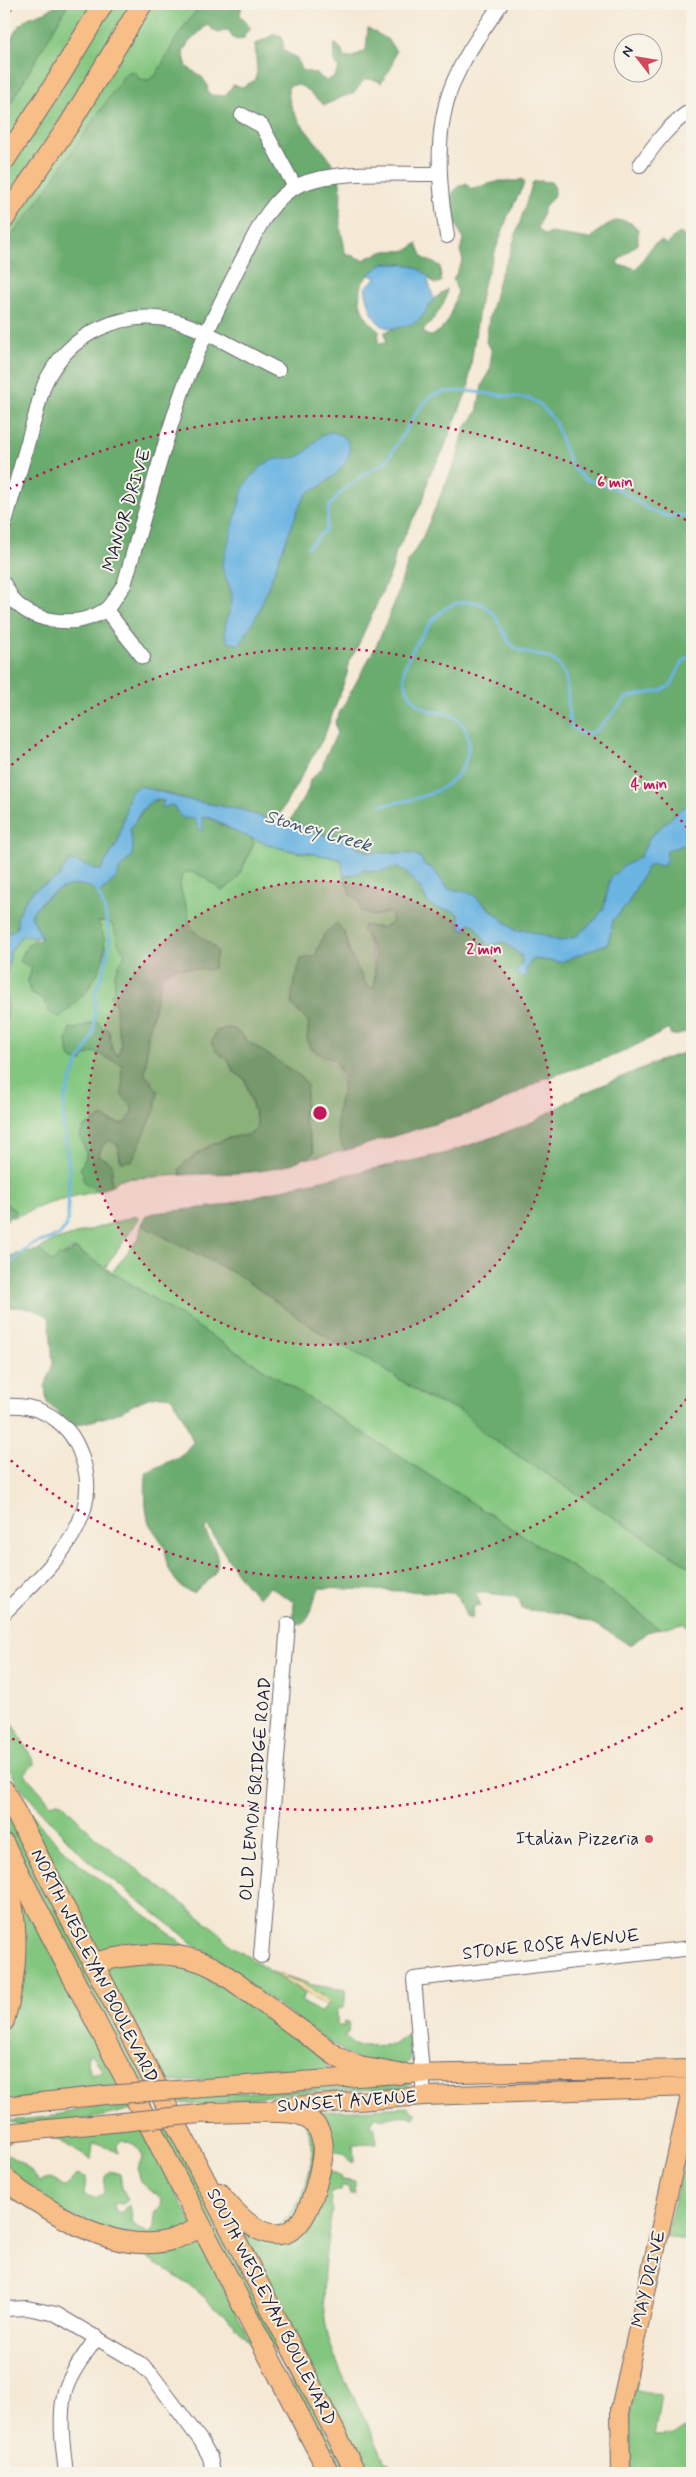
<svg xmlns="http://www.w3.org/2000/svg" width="696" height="2477" viewBox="0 0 696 2477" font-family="Mynerve,sans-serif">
<rect width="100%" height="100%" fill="#f7f3e8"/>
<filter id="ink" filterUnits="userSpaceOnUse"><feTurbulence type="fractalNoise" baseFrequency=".02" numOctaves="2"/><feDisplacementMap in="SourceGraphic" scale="10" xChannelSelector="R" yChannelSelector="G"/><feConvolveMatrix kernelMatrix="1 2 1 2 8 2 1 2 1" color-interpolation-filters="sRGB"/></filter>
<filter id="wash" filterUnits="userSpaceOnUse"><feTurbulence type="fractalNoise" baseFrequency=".0096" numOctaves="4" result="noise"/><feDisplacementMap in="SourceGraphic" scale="20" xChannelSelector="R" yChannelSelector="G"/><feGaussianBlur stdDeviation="1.12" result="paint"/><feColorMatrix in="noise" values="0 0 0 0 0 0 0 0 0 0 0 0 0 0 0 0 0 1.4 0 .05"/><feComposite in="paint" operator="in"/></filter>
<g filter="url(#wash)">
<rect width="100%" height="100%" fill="#f5e9d5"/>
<!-- green -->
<g fill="#83c67f" stroke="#52745d" fill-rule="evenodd">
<polygon points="68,4 95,4 4,151 4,115"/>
<polygon points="113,4 130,4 63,116 4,201 4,175 50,105"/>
<polygon points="153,4 201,4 156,75 149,80 139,79 102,108 33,209 4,244 4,234 41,181"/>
<path d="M251,837c13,5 26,11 40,14 18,4 37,2 53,11 -6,26 17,41 37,53l9,-3 2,3 -1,8 -9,5 -18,-3c5,23 13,40 10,64l-7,-3 -17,-32 -6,-22 -26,15 -2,9 -7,2 -12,54c17,9 12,18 12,35l29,20 6,22 -5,14 -2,17 6,28 4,2 -42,9 9,-7 -10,-33 3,-34 -6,-8 -52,-35 -7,-7 -15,-7 -11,3 1,21 11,8 6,12 11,7 12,43 -1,9c-9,6 -17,4 -27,7 -13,3 -43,20 -50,32l2,5 -61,4 -9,7 1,-16 -14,-14 5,-11 6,-5 9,5 2,14 32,-78 -7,-6 3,-41 12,-51 4,-9 11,-7 33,3 6,-23c-7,-5 -16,-11 -22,-17 -4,-6 -3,-13 -5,-20 -3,-12 -11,-26 -3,-38 17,-1 25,10 38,19 19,-11 23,-29 32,-48z"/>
<path d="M104,920l8,4 13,30 -10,19v14l-4,8c8,16 4,12 6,27 1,12 7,21 1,33l-6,-5 -3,-20 -4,-1 -9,-8 -20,8 9,27 9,-5 29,14c-3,11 3,20 -2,30l10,10 2,8 -9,11 -24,-6 -8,5 -6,28 -1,32 13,8 -44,10 -42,17 5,-6 -13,-9v-181l3,-2c2,-17 -3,-31 -3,-47l4,-2 2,-19 12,-17 15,3 -8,6 -8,12 11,12 -4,13 2,11 40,17 4,-7 13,-10 17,-35 2,-9 -9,-26z"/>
<polygon points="136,1216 139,1219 105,1268 76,1249 70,1250 52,1262 39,1250 50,1242"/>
<polygon points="142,1223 145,1227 238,1275 331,1340 375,1363 427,1398 463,1412 486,1435 692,1568 692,1629 682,1623 659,1629 625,1601 112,1272 139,1238"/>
<polygon points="4,1707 35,1764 24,1773 51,1804 57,1802 62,1803 96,1838 213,1927 233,1947 305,1994 301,2001 321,2013 328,2004 323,1996 286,1976 313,1985 346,1990 344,2008 337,2009 337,2026 344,2026 344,2021 349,2022 348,2033 344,2035 356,2046 393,2045 409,2033 410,2060 405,2066 357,2061 231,1973 85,1858 43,1814 18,1784 8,1767 4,1759"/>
<polygon points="17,1794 45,1831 82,1866 319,2049 328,2070 178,2082 161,2080"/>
<polygon points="4,1799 149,2082 136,2083 4,1826"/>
<path d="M16,1891l26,43 80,151 -118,17v-75zM89,2054l4,1 9,16 -11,4 -4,-16z"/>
<polygon points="408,2082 411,2084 404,2088 290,2093 200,2105 181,2103 177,2097"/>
<polygon points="131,2098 136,2108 100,2117 20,2125 7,2121 47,2117"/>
<path d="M407,2107l9,7 -2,4c-13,-7 -26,4 -39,-1l-5,9 5,2 2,15 -24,1 1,18h-4c-5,-9 -12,-13 -21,-7l-1,16 12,5 1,4 14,1v13h-4l-2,-7 -7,-1 -1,5h-9l-2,14 2,5c-7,45 -15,91 -1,136 13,40 38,75 53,114l5,3 6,10h-30l-129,-249c11,1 30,6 39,2 23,-9 38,-54 37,-77 0,-13 -6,-25 -12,-36z"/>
<polygon points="168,2120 349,2473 338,2473 155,2122"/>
<path d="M142,2123l111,223 -20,-23 -38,-34 -56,-37 -74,-39 -61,-46v-25l8,-1 -6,4 -1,8 21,13 13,15 10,-3 17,9 11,-13 9,3 -2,18 11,3 9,-5 1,-16 5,-6 10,3 2,14 6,12 -5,4 -9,-1 1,7 5,3 10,-8 3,19 16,10c6,-7 8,-12 6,-21l6,-7 1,-7 -21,-18 -4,-13 6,-11c-4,-11 -10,-14 -21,-17l-5,5 1,8 -17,-9h-8l-2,16 -29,-18 -14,-6z"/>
<polygon points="683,2164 692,2165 692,2188 685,2219 692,2221 692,2242 666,2236"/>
<polygon points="639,2366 636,2391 661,2395 654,2436 671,2435 692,2425 692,2473 631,2473 629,2427 635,2367"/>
</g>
<!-- forest -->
<g fill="#6aab6e" stroke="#466654">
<path d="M55,4h13l-64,111c0,-30 -4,-74 21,-95 10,-7 22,-5 30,-16z"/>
<path d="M201,4h41l-2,11 11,14 -6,4 -1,5 -7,2 -5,-3 -3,-7 -11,3 -11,-8 -19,18 -5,9 4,15 15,10 6,9 -1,3 3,6 15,1 8,-11 10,2 12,-7 2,-8 -2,-28 20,-10 7,2 2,15 13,7 4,12 16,4 9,7 8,-4 5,-9 -5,-6 1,-19 6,6 3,9 9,-1 13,-7 2,-22 19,11 9,12 -5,17 -10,15 -5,-3 -11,-1 -12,15c-13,2 -17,7 -29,11 -12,-8 -21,-26 -36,-18 -1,35 36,56 49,85 7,15 2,38 3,54 1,9 5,17 5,27l18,7c7,-3 16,-8 23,-9 16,-2 17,4 31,-8l6,15 17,8 1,16 -7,2c-30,-44 -95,-11 -68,33 3,5 9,10 13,14l-1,13 8,-1 -1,-11 34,-12 15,-21 13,-10c-1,17 -13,29 -24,41l3,5 6,1c22,-14 16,-22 26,-44l-5,-12 10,-20 -3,-9 3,-12c-8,-17 -24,-47 3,-56l5,6 29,-8h17l5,-2 3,3 -17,34 -26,72 -13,90v8l-27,67 -13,23 -5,22 -28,54 -4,18 -37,82 -6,8 -2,14 -23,63 -49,85 -33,-12 -58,-11 -26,-9 -28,1 -12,51 -18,29 -31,-10 -11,17 -24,12 -10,12 -5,11 -2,15 -7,5 -6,-3v-686l29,-35 92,-135 6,-3 5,2 3,6 10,1 7,-5 22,-40z"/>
<path d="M540,181l11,1 4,6 -2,10 -8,8 -7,22 6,7 8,-2 38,6c14,-13 30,-29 48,-10v14l-21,19 3,4h8l8,3 17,-24 8,-4 7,4 4,-7 8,-5 7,5 -1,6 6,5v559l-3,-1 -39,30 -10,20 -30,22 -6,29 -9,12 -20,17 -15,4 -35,-11 -9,1 -8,-4 -18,-19 -25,-17 -17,-2 -16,-21 -8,-3 -12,-11 -44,-2 -30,-16 -22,-2 -18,-11h-9l19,-33 2,-10 12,-12 4,-13 11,-22 -2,-12 42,-77 17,-40 14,-43 12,-18 37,-85 8,-30 12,-16 5,-26 9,-19v-18l-5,-7 3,-24 11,-43 9,-19 24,-74z"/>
<path d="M154,800l11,2 -1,5 8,-2 6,8 17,6 3,10 4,-2 -1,-9 6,-2 18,11 26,10 3,6 -17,36 -15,12c-13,-10 -21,-20 -38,-19 -8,12 -1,25 3,37 2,6 1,13 5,19 6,9 19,14 25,23l-3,17 -6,2 -33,-3 -11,7 -4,9 -12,51 -3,41 13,16 -3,19 -23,51 -11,1 -3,-17 -9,-5 -6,5 -5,11 14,7 -1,23 -13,5 -13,-8 -3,-5 2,-4 -4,-5 7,-14 -7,-20 4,-8 19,-11 7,5 14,3 9,-11 -2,-8 -10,-10c5,-10 -1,-19 1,-30l-28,-13 -9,4 -3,6 -8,-2 -5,-4 -2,-14 3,-14 6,1 20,-8 9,8 4,1 3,20 6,5c6,-12 0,-21 -1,-33 -2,-15 2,-11 -6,-27l4,-8v-14l10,-19c-2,-4 -6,-8 -7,-12 -3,-11 -4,-24 -20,-20 21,36 -12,73 -38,95l-11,-5 -6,-13 -13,-7 -2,-11 4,-13 -13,-7 10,-17 13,-6 -11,-23c9,-16 35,-35 54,-30 7,2 11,5 19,5l13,-13 3,-10 11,-10 2,-8 -3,-19 18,-28z"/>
<path d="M692,843v185c-6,4 -14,10 -22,6l-1,-5 -53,26 -73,24 -52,28 -144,43 -4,-2c-4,-9 -7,-20 -6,-31 1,-16 12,-33 2,-50 -6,-8 -21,-14 -30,-20l-2,-9 2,-16 -17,-17v-13l9,-33 14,-3 9,-22 13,-11 7,9 6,22 17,32 7,2c3,-20 1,-42 -12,-58l2,-5 18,3 9,-5 1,-8 -3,-3 -16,4 -14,-6 2,-7 -10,-8 -7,-19 12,-2 7,-4 16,2 17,-5 8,3 16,18 8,16 7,4 18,3 22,14 13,21 15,-4 18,13 1,7 4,6 7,-9 28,3 47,-19 5,-23 14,-15 20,-38 6,-3 14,-14z"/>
<path d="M4,991c5,9 4,18 3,29l-3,2z"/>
<path d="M227,1028l7,1 15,13 52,35 6,8 -3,34 10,33c-37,26 -90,20 -133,23l-2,-5c7,-12 37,-29 50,-32 10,-3 19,-1 27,-8l1,-8 -12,-43 -11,-7 -6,-12 -11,-8 -6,-9 5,-12z"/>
<polygon points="692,1050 692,1568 486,1435 463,1412 427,1398 375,1363 331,1340 238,1275 145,1227 142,1223 146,1216 154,1213 220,1206 294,1186 443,1154 496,1136 535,1121 577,1096 659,1061"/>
<polygon points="4,1202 17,1212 4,1222"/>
<path d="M76,1249l549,352 34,28 -12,3 -17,14c-23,-17 -48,-30 -76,-34 -11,-1 -21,-1 -32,-3l-3,-10 -7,-3 -37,-4 6,13 -7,1 -2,13 -6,-2 -7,-19 -5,-5 -133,-5c-12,13 -3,21 -20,37l-8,-3 1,-20 -24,-15 -11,10c-24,-19 -34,-47 -52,-71l-2,4c7,17 22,32 4,50 -5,5 -11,8 -15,13 -15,-3 -24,-19 -28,-33 -1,-4 0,-8 -1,-12 -4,-8 -10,-15 -15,-23 -5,-8 -6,-45 -3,-53l35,-17 11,-13 -9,-23 -13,-22c-23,-5 -36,9 -56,17 -13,5 -29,8 -43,12l-25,-23 -2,-16 8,-23 -4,-47c-12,-8 -32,-12 -45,-9v-49c10,-6 22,-7 35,-9l13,12 7,-7 3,1z"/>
</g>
<!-- sand -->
<path fill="#eeda9e" stroke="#887e6c" d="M272,1972c15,4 47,18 56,31l-2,3z"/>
<!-- water -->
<g fill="#6ab4e2" stroke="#466b8e">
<path d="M384,263c23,3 28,-2 46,15l-2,3 6,18c-5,7 -9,14 -14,20 -5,5 -11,6 -18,8 -27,8 -32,-18 -37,-39l11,-11 -8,-2z"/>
<path d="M333,432c35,12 7,41 -12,54 -3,3 -7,2 -11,5 -5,4 -8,11 -11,16l-41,106 -18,32 -12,-3c-8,-16 3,-27 4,-43 1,-11 -9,-23 -10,-34l22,-79c7,-9 17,-22 29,-26 9,-3 22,0 30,-6 12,-9 14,-20 30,-22z"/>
<path d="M140,786l44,13 58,11 33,12 23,1 18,11 22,2 30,16 44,2 8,3 4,8 8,3 16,21 17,2 8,4 43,36 9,-1 35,11 15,-4 20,-17 9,-12 6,-29 12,-12 18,-10 10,-20 33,-30 9,1v35l-25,7 -1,11 -3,5 -10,-2 -6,3 -20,38 -14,15 -5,23 -47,19 -28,-3 -7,9 1,7 -4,2 -5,-1 -2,-4 6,-10 -1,-7 -18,-13 -15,4 -13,-21 -6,-2 -2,7 -6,-1 -2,-14 -6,-4 -18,-3 -7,-5 -8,-15 -16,-18 -8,-3 -17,5 -16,-2 -7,4 -12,2 -2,-10 2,-4 -6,-4 -59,-10 -41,-15 -31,-17 -5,2 1,13 -5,-2 -3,-10 -13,-1 -10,-13 -11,3 3,-7c-16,-8 -26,17 -34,28l3,20 -2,8 -11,11 -3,9 -18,17c-20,-22 -57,0 -68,21l11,23 -20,-3 -12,17 -2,19 -4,2v-43l6,3 7,-5v-9l7,-17 10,-12 24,-12 11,-17 9,1 22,9 18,-29 12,-51z"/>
</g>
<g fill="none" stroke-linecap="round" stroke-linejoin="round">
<!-- stream -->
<g stroke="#6ab4e2" stroke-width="3">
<polyline points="308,547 326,529 329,507 341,492 364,474 386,462 418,410 431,396 444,392 467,391 531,399 541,405 555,422 569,461 576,471 585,479 620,490 648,509 666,516 692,515"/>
<path d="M381,805c30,-4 71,-11 84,-43 7,-17 4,-41 -16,-48 -6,-2 -12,-1 -18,-3 -15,-4 -26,-20 -27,-35 -1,-18 28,-60 44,-69 8,-5 24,-7 33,-3 17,8 19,25 29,39 13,16 38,7 50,24 12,16 5,40 11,59l13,9 13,-5 31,-33 32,-6 11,-6 11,-22 10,-9"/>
<polyline points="4,1269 31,1245 58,1236 65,1229 68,1220 69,1167 63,1122 65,1098 77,1065 88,1046 94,1030 95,992 104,970 110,941 104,907 95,886"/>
</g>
</g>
</g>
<g filter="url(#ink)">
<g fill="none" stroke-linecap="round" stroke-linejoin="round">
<!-- minor casing -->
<g stroke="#6c6871" stroke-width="16">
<g id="minor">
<polyline points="4,4 6,4"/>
<polyline points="242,115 262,126 295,187"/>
<path d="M640,165c15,-21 30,-42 52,-55"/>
<path d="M447,236c-7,-44 -12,-89 -1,-132 9,-36 34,-70 55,-100"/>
<path d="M4,526c9,-33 19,-66 28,-99 5,-14 7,-30 13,-44 23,-49 77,-75 130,-62 29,7 74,35 103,49"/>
<path d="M4,584c3,5 6,12 10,17 22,23 65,27 91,9 7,-5 13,-18 19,-25 19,-64 36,-130 58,-193 15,-43 36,-83 56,-124 15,-28 29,-67 59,-82 38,-18 101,-11 143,-12"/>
<polyline points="106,610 143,657"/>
<path d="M4,1406c25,-2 47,5 64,25 7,8 12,20 15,30 21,63 -40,112 -79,152"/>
<polyline points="261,1956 288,1624"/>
<polyline points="424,2096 414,1979 692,1948"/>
<polyline points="4,2309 27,2308 56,2314 139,2363 151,2374 201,2441 210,2457 213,2473"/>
<path d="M66,2473c-3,-25 -7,-53 -2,-78 5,-21 21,-40 33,-58"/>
</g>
</g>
<!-- major casing -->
<g stroke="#6c6871" stroke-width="20">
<g id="major">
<polyline points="191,2089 399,2074 692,2069"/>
<polyline points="4,2106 105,2095"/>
<polyline points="279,2107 424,2096 692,2087"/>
<polyline points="4,2133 112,2123"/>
<polyline points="621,2473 620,2409 692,2087"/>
</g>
</g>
<!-- highway casing -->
<g stroke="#6c6871" stroke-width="22">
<g id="highway">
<polyline points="4,161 58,79 103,4"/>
<polyline points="4,219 69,125 142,4"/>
<polyline points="4,1790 356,2473"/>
<polyline points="4,1844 329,2473"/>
<path d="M4,1868c16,53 15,101 0,153"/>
<path d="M92,1963c42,-10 91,-16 129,9l118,86 21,9 39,7"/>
<path d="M209,2113c18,0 78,-4 92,2 8,3 16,10 19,18 6,14 1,34 -3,49 -18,74 -58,62 -98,11"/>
<path d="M4,2176c11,14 28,23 43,32 35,22 84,45 127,31 9,-3 18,-8 28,-12"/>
</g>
</g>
<!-- minor -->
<use href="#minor" stroke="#fff" stroke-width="14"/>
<!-- major -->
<use href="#major" stroke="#f7be87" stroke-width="18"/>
<!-- highway -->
<use href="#highway" stroke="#f7be87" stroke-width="20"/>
<!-- major-bridge casing -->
<g stroke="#6c6871" stroke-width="20" stroke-linecap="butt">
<g id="major-bridge">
<polyline points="105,2095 191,2089"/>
<polyline points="112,2123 209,2113"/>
</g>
</g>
<!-- major-bridge -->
<use href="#major-bridge" stroke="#f7be87" stroke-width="18"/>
</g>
</g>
<!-- distance rings -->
<circle cx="320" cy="1113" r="232" fill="#c2185b" fill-opacity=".12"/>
<g fill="none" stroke="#c2185b" stroke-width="2.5" stroke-dasharray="2.5 5">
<circle cx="320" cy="1113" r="232"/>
<path d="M691 1393A465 465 0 0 1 6 1456M6 770A465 465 0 0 1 691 833"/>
<path d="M689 1704A697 697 0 0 1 9 1737M9 489A697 697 0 0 1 689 522"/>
</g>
<!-- markers -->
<circle fill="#d1495b" stroke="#f7f3e8" stroke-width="2" cx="649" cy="1839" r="5"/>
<g text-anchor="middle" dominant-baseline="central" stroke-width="4" stroke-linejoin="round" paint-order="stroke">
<!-- street labels -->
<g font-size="18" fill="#22223b" stroke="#f7f3e8">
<text transform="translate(127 510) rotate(-73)">MANOR DRIVE</text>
<text transform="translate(256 1789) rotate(-85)">OLD LEMON BRIDGE ROAD</text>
<text transform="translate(551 1945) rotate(-6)">STONE ROSE AVENUE</text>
<text transform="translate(94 1966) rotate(63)">NORTH WESLEYAN BOULEVARD</text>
<text transform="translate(347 2102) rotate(-4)">SUNSET AVENUE</text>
<text transform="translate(649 2279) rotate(-77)">MAY DRIVE</text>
<text transform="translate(271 2307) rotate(63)">SOUTH WESLEYAN BOULEVARD</text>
</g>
<!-- poi labels -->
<g font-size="18" fill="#22223b" stroke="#f7f3e8" text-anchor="end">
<text x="639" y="1839">Italian Pizzeria</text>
</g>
<!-- water labels -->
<g font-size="19" font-style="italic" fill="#3b5575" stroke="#f7f3e8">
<text transform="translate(318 831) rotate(16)">Stoney Creek</text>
</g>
</g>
<circle cx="320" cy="1113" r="8" fill="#c2185b" stroke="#f7f3e8" stroke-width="2.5"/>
<g font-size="15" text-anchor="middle" font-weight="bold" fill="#c2185b" stroke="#f7f3e8" stroke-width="4" stroke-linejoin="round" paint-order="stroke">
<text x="615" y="487">6 min</text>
<text x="649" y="789">4 min</text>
<text x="484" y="954">2 min</text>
</g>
<!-- margin -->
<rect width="696" height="2477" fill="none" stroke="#f7f3e8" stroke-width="20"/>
<!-- north arrow -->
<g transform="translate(638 58) rotate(301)"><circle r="24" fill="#f7f3e8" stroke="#a29fa3"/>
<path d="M0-4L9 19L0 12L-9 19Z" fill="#d1495b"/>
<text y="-8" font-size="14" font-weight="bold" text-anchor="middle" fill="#22223b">N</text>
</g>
</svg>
